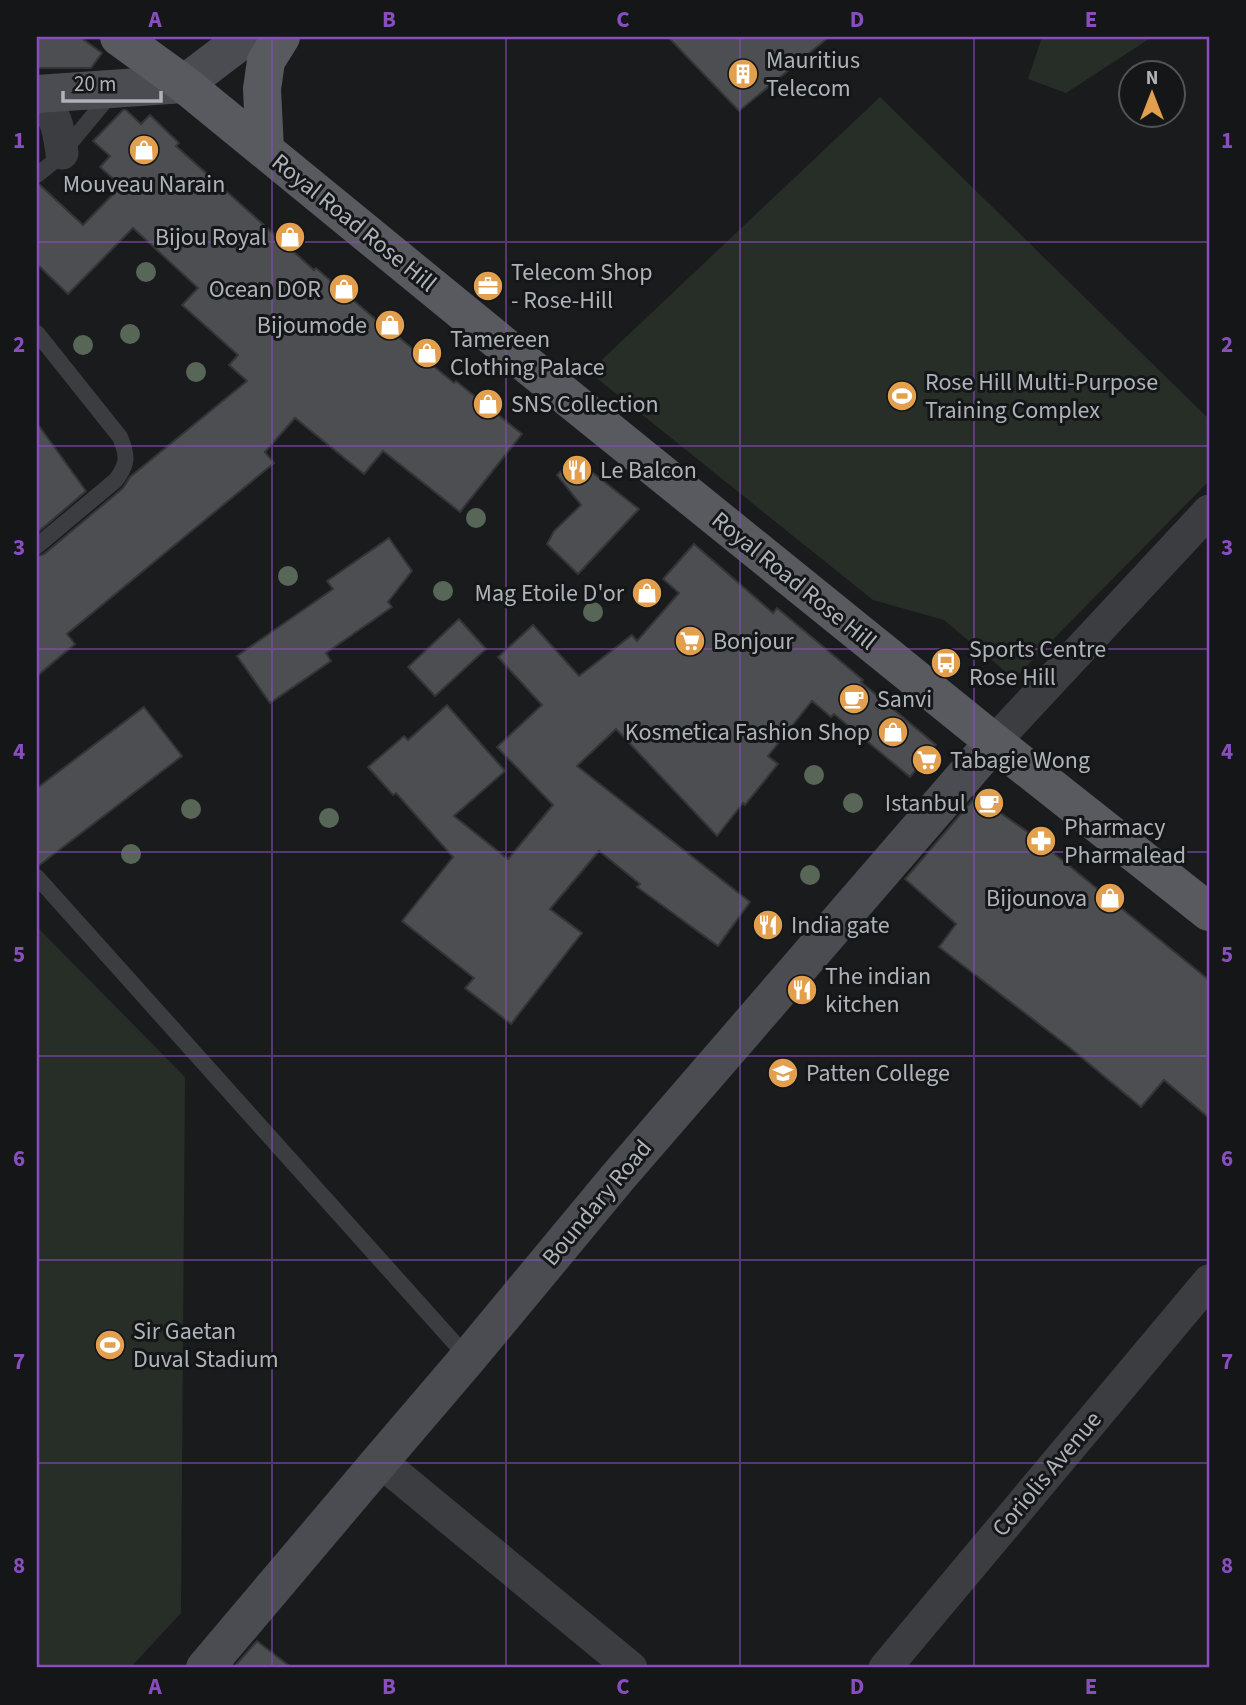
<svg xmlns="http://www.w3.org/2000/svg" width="1246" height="1705" viewBox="0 0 1246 1705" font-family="'Source Sans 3',sans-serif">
<rect width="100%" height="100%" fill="#1a1b1c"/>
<!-- green -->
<g fill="#272e27">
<polygon points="1042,37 1152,37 1066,93 1028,79"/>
<polygon points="880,97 1209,419 1209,481 1014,679 944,620 873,600 589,372"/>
<polygon points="37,927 185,1077 181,1613 130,1668 37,1668"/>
</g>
<!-- building -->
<g fill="#4c4e51" stroke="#353538" stroke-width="2">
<polygon points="37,37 80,37 102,53 91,68 37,68"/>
<polygon points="668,37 829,37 739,111"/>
<polygon points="123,110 126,110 141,124 150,115 179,143 176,146 314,270 316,268 388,330 389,329 454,383 456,381 522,434 460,512 383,451 364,474 295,418 265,452 274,463 67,634 75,644 37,676 37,556 44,554 123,488 130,477 247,381 229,365 238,355 182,305 198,288 133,228 68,294 37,264 37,185 40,185 83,225 121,186 100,167 110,156 93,141"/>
<polygon points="37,423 86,491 37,533"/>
<polygon points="574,458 639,509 578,574 547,544 554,531 581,505 557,475"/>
<polygon points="389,538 412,571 388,602 392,607 326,653 331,661 270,703 237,656 333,589 327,581"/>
<polygon points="694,544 773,613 777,608 863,680 861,682 936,745 910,777 834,714 831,717 812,701 768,756 778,764 745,805 743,803 717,836 616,729 577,766 750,902 718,946 637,887 640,884 599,851 550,909 582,933 511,1024 465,988 474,978 402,921 453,857 396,793 393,795 368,767 404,736 408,740 447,705 505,771 454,816 508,859 553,805 497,747 542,705 498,657 533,625 579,676 632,635 637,641 679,593 663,579"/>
<polygon points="459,619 486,649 435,696 408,667"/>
<polygon points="144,707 182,756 37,867 37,788"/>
<polygon points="976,796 1028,832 1209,980 1209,1118 1164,1080 1141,1107 1069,1047 939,947 956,924 905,879"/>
<polygon points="257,1641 292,1668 233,1668"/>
</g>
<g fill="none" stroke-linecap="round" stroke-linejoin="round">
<!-- lane -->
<g stroke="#3c3d41" stroke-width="16">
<polyline points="37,175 57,159 111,94"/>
<path d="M37,333l83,104c8,19 8,27 -4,43l-79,66"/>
<polyline points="37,877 468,1358"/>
</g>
<!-- street -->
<g stroke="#3c3d41" stroke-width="33">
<path d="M37,100c20,10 22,33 25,53"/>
<polyline points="994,742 1209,511"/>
<polyline points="380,1461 631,1668"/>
<polyline points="885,1668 1209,1281"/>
</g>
<!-- secondary -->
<g stroke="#4a4c51" stroke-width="38">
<polyline points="37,94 184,84 246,37"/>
<polyline points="205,1668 380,1461 468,1358 618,1177 994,742"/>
</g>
<!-- primary -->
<g stroke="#585a60" stroke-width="38">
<polyline points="119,37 184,84 530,367 994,742 1209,912"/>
<polyline points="265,150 262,89 266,61 281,37"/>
</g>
</g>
<!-- trees -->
<g fill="#576657">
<circle cx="146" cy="272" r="10"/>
<circle cx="130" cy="334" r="10"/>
<circle cx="83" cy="345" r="10"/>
<circle cx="196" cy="372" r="10"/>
<circle cx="476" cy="518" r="10"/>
<circle cx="288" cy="576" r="10"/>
<circle cx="443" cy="591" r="10"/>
<circle cx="593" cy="612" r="10"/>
<circle cx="814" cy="775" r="10"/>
<circle cx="853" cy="803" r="10"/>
<circle cx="191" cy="809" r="10"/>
<circle cx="329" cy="818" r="10"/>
<circle cx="131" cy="854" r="10"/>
<circle cx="810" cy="875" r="10"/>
</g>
<!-- grid -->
<path fill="none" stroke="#884ebe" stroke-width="2" stroke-opacity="0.55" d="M272,37v1631M506,37v1631M740,37v1631M974,37v1631M37,242h1172M37,446h1172M37,649h1172M37,852h1172M37,1056h1172M37,1260h1172M37,1463h1172"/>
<!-- icons -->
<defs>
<g id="building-disc" transform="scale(1.575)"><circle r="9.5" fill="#e29f4d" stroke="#151617"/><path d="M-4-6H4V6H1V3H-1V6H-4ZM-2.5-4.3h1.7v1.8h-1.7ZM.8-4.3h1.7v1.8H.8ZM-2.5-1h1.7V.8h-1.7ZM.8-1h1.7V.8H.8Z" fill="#fff"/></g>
<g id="shop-disc" transform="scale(1.575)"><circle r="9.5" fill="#e29f4d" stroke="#151617"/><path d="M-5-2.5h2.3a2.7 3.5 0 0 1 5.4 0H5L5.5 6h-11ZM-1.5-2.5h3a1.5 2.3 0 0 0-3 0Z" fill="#fff"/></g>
<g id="office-disc" transform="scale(1.575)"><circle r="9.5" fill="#e29f4d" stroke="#151617"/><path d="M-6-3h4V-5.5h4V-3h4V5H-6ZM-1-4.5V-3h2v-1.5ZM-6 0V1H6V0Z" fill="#fff"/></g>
<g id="stadium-disc" transform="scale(1.575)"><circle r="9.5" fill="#e29f4d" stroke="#151617"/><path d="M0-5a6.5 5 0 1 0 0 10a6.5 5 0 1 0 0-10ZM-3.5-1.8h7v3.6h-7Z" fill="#fff"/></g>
<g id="restaurant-disc" transform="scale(1.575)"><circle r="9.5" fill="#e29f4d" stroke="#151617"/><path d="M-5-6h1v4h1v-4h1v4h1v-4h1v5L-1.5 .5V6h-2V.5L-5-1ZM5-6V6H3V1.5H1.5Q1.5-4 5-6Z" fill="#fff"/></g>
<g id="supermarket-disc" transform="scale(1.575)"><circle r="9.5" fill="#e29f4d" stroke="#151617"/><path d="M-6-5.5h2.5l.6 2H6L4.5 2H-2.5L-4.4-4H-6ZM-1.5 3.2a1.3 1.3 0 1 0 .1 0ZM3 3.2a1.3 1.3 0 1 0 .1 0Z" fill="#fff"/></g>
<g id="bus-disc" transform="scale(1.575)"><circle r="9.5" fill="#e29f4d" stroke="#151617"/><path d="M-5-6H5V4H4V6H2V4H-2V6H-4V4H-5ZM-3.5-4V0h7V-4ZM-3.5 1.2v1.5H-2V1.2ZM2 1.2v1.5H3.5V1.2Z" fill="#fff"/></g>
<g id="cafe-disc" transform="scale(1.575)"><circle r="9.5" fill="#e29f4d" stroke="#151617"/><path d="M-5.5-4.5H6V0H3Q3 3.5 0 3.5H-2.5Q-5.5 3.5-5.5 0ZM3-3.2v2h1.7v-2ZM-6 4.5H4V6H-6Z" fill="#fff"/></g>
<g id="pharmacy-disc" transform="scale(1.575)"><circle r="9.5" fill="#e29f4d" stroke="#151617"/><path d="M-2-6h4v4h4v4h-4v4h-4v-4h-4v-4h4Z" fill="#fff"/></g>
<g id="school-disc" transform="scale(1.575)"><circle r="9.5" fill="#e29f4d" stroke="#151617"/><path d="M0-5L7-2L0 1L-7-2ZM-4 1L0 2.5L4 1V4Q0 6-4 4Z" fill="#fff"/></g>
</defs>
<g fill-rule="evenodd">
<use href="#building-disc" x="743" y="74"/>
<use href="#shop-disc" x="144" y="150"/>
<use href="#shop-disc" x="290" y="237"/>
<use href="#office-disc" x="488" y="286"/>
<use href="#shop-disc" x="344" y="289"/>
<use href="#shop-disc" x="390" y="325"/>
<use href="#shop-disc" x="427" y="353"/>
<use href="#stadium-disc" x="902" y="396"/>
<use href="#shop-disc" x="488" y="404"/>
<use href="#restaurant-disc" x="577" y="470"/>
<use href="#shop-disc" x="647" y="593"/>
<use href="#supermarket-disc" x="690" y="641"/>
<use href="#bus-disc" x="946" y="663"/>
<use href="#cafe-disc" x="854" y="699"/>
<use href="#shop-disc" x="893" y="732"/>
<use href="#supermarket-disc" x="927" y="760"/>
<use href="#cafe-disc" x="989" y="803"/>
<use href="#pharmacy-disc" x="1041" y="841"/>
<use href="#shop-disc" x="1110" y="898"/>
<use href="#restaurant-disc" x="768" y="925"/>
<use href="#restaurant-disc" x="802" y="990"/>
<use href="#school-disc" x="783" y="1073"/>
<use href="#stadium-disc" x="110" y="1345"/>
</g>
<g text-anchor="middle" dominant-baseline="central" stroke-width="6" stroke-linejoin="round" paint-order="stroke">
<!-- poi labels -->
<g font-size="24" fill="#aeb3ba" stroke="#151617" text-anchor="start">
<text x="766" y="60">Mauritius<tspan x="766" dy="28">Telecom</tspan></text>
<text x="144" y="184" text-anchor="middle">Mouveau Narain</text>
<text x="267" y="237" text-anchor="end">Bijou Royal</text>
<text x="511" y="272">Telecom Shop<tspan x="511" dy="28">- Rose-Hill</tspan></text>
<text x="321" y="289" text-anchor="end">Ocean DOR</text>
<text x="367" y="325" text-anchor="end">Bijoumode</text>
<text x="450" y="339">Tamereen<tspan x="450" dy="28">Clothing Palace</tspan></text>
<text x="925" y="382">Rose Hill Multi-Purpose<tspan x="925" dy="28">Training Complex</tspan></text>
<text x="511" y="404">SNS Collection</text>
<text x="600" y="470">Le Balcon</text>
<text x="624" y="593" text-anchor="end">Mag Etoile D'or</text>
<text x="713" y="641">Bonjour</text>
<text x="969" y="649">Sports Centre<tspan x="969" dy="28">Rose Hill</tspan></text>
<text x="877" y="699">Sanvi</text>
<text x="870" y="732" text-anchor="end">Kosmetica Fashion Shop</text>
<text x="950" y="760">Tabagie Wong</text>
<text x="966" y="803" text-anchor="end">Istanbul</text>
<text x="1064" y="827">Pharmacy<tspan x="1064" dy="28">Pharmalead</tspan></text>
<text x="1087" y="898" text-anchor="end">Bijounova</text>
<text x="791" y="925">India gate</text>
<text x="825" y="976">The indian<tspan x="825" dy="28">kitchen</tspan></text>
<text x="806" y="1073">Patten College</text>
<text x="133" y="1331">Sir Gaetan<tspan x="133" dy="28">Duval Stadium</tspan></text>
</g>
<!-- street labels -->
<g font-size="24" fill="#aeb3ba" stroke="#151617">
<text transform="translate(354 223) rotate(39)">Royal Road Rose Hill</text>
<text transform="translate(794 581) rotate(39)">Royal Road Rose Hill</text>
<text transform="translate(597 1203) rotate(-50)">Boundary Road</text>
<text transform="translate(1047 1474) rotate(-50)">Coriolis Avenue</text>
</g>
</g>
<!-- border -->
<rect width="1246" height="1705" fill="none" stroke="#151617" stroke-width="77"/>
<!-- north arrow -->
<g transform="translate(1152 94)"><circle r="33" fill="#151617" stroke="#525558" stroke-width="2"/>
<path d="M0-5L12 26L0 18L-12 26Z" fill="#e29f4d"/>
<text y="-10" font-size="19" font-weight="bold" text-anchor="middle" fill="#aeb3ba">N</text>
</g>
<!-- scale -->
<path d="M63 91v10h98v-10" fill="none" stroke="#aeb3ba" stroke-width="3.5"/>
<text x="74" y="91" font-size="21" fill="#aeb3ba" stroke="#151617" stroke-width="5" paint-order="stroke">20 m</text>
<rect x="38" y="38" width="1170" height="1628" fill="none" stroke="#884ebe" stroke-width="2.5"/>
<g font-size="23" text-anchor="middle" font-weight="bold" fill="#884ebe">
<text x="155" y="27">A</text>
<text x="389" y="27">B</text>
<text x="623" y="27">C</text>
<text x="857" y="27">D</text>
<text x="1091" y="27">E</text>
<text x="19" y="148">1</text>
<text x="1227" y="148">1</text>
<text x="19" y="352">2</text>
<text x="1227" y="352">2</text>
<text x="19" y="555">3</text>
<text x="1227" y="555">3</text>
<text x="19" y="759">4</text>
<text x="1227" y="759">4</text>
<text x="19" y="962">5</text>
<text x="1227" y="962">5</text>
<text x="19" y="1166">6</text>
<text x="1227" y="1166">6</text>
<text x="19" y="1369">7</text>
<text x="1227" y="1369">7</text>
<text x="19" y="1573">8</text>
<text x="1227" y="1573">8</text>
<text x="155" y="1694">A</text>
<text x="389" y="1694">B</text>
<text x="623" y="1694">C</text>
<text x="857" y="1694">D</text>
<text x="1091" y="1694">E</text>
</g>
</svg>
